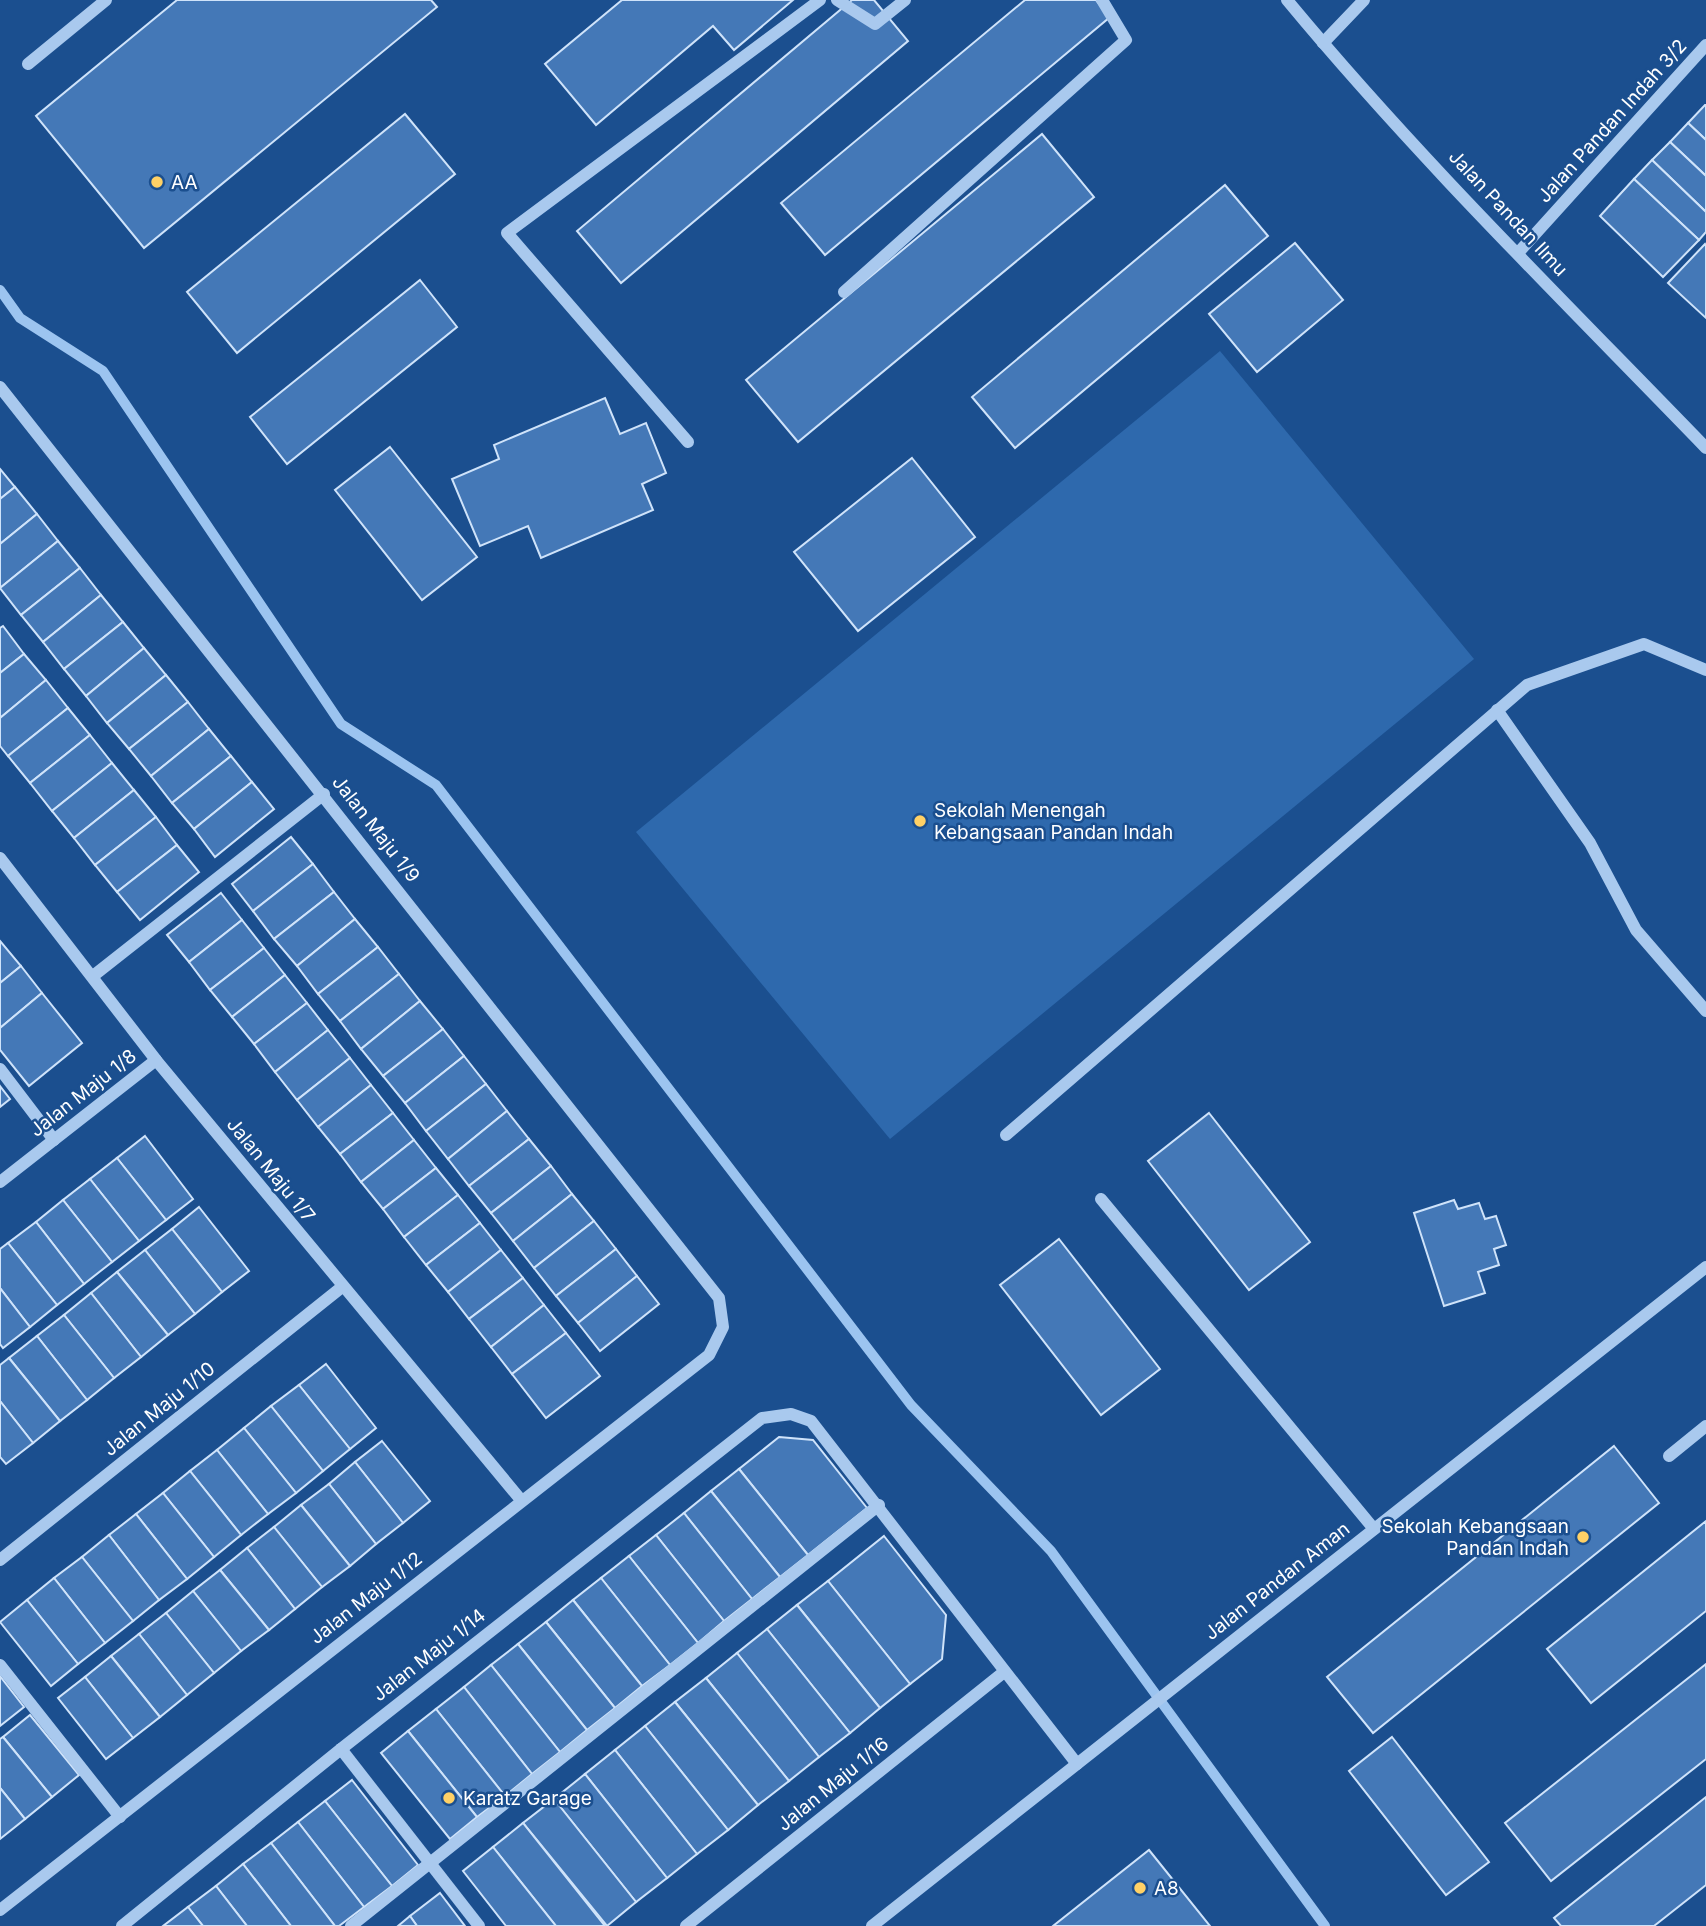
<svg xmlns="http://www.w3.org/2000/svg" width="1706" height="1926" viewBox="0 0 1706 1926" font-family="Inter,sans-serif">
<rect width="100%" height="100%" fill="#1b4f8f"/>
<!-- green -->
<polygon fill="#2e69ad" points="1220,351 1474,659 890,1139 636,832"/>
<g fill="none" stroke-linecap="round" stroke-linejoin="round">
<!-- stream -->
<polyline stroke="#9cc4f0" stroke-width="10" points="0,290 20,318 103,371 341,724 436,785 911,1405 1051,1551 1325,1926"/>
</g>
<!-- building -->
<g fill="#4478b7" stroke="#cfe3fa" stroke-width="2">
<polygon points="177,0 431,0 437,7 144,248 36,116"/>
<polygon points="622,0 793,0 734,50 713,26 596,125 545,64"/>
<polygon points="852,0 874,0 908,41 621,283 577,231"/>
<polygon points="1025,0 1096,0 1110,17 825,255 781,203"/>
<polygon points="1705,105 1706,105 1706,140 1688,123"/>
<polygon points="405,114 455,174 237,353 187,292"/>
<polygon points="1688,123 1706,140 1706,176 1670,142"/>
<polygon points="1042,134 1094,197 798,442 746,380"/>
<polygon points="1670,142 1706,176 1706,212 1652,160"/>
<polygon points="1652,160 1706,212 1706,232 1699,240 1634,179"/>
<polygon points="1634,179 1699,240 1663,277 1600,216"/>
<polygon points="1225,185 1268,236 1015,448 972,397"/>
<polygon points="1295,243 1343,300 1257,372 1209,314"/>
<polygon points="1705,244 1706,246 1706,318 1668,283"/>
<polygon points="420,280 457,327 287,464 250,417"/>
<polygon points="605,398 620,434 646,423 666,473 642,484 653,510 541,558 528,526 480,546 452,479 499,459 494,445"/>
<polygon points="390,447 477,557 422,600 335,490"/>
<polygon points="912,458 975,537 858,631 794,552"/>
<polygon points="0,469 15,487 0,499"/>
<polygon points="15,487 37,514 0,544 0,499"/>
<polygon points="37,514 58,541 0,588 0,544"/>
<polygon points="58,541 80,568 21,615 0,588"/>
<polygon points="80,568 101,595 43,642 21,615"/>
<polygon points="101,595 123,622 64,669 43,642"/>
<polygon points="123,622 144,648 86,696 64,669"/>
<polygon points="3,626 24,654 0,673 0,628"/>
<polygon points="144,648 166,675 107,723 86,696"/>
<polygon points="24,654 46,680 0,718 0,673"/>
<polygon points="166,675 188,702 129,749 107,723"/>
<polygon points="46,680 68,708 8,756 0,746 0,718"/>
<polygon points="188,702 209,729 151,776 129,749"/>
<polygon points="68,708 90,735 30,783 8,756"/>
<polygon points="209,729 231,756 172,803 151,776"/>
<polygon points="90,735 112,763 52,811 30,783"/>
<polygon points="231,756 252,782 194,829 172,803"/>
<polygon points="112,763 134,790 74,838 52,811"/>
<polygon points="252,782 274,809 215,857 194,829"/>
<polygon points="134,790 156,817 95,865 74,838"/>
<polygon points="156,817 177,845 117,892 95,865"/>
<polygon points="291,837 313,864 253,911 232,884"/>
<polygon points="177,845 199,872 140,920 117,892"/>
<polygon points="313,864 334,892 274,939 253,911"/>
<polygon points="334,892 355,919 297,966 274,939"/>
<polygon points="221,893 242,920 189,962 167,935"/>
<polygon points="355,919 378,947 318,994 297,966"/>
<polygon points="242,920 264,948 210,990 189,962"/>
<polygon points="0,941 21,966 0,983"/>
<polygon points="378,947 399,974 340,1021 318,994"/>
<polygon points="264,948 285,975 232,1017 210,990"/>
<polygon points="21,966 42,993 0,1028 0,983"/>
<polygon points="399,974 420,1001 361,1049 340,1021"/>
<polygon points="285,975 307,1003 254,1044 232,1017"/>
<polygon points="42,993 82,1043 29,1086 0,1050 0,1028"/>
<polygon points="420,1001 443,1029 383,1076 361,1049"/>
<polygon points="307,1003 328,1030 275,1072 254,1044"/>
<polygon points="443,1029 464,1056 405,1103 383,1076"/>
<polygon points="328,1030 350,1058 297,1100 275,1072"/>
<polygon points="464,1056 486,1084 426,1131 405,1103"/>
<polygon points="350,1058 371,1085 318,1127 297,1100"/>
<polygon points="486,1084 507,1111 448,1159 426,1131"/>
<polygon points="371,1085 393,1113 340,1154 318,1127"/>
<polygon points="0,1086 10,1099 0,1107"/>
<polygon points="507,1111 529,1139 469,1186 448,1159"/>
<polygon points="393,1113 414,1140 361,1182 340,1154"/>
<polygon points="1209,1113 1310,1242 1249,1290 1148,1161"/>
<polygon points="145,1136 193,1199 166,1220 117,1158"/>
<polygon points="529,1139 551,1166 491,1213 469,1186"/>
<polygon points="414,1140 436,1168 383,1209 361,1182"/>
<polygon points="117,1158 166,1220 139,1241 90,1179"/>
<polygon points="551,1166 572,1194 513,1241 491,1213"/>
<polygon points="436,1168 458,1195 404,1237 383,1209"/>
<polygon points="90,1179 139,1241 112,1262 63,1200"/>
<polygon points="572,1194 594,1221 534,1268 513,1241"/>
<polygon points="458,1195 480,1223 426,1265 404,1237"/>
<polygon points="63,1200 112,1262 84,1284 36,1222"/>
<polygon points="1454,1200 1458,1209 1479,1203 1485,1219 1496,1216 1506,1245 1494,1249 1499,1265 1478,1272 1485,1293 1444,1306 1414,1213"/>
<polygon points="199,1207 249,1271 222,1292 172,1229"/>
<polygon points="594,1221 616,1249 556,1296 534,1268"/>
<polygon points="36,1222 84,1284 57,1305 8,1243"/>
<polygon points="480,1223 501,1250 448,1292 426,1265"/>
<polygon points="172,1229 222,1292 195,1314 145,1250"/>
<polygon points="1059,1239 1160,1369 1101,1415 1000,1285"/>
<polygon points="8,1243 57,1305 30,1327 0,1288 0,1249"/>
<polygon points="616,1249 637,1276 578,1323 556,1296"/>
<polygon points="145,1250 195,1314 168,1335 117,1272"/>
<polygon points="501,1250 523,1278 469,1319 448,1292"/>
<polygon points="117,1272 168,1335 141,1357 91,1293"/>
<polygon points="637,1276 659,1304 600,1351 578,1323"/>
<polygon points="523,1278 544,1305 491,1347 469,1319"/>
<polygon points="0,1288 30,1327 3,1348 0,1344"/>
<polygon points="91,1293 141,1357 114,1378 64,1315"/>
<polygon points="544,1305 566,1333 512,1374 491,1347"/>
<polygon points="64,1315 114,1378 87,1400 37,1336"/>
<polygon points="566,1333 600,1376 546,1418 512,1374"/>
<polygon points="37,1336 87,1400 60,1421 9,1358"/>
<polygon points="9,1358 60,1421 33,1443 0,1401 0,1365"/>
<polygon points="326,1364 376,1428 350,1449 299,1385"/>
<polygon points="299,1385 350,1449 323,1471 271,1406"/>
<polygon points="0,1401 33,1443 6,1464 0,1457"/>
<polygon points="271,1406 323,1471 296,1493 244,1428"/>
<polygon points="244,1428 296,1493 268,1514 217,1450"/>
<polygon points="779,1437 813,1440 867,1508 808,1555 739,1469"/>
<polygon points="382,1441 430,1501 403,1523 355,1462"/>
<polygon points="1614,1446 1659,1503 1373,1733 1327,1677"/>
<polygon points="217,1450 268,1514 241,1535 190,1471"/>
<polygon points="355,1462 403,1523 376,1544 329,1484"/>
<polygon points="739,1469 808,1555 780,1577 711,1491"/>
<polygon points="190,1471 241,1535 214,1557 163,1493"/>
<polygon points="329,1484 376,1544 350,1566 301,1505"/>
<polygon points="711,1491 780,1577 752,1599 684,1513"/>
<polygon points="163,1493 214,1557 187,1579 136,1514"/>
<polygon points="301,1505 350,1566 322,1587 274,1527"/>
<polygon points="684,1513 752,1599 724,1621 656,1535"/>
<polygon points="136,1514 187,1579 159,1600 109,1535"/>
<polygon points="1706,1521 1706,1611 1591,1703 1547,1649"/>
<polygon points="274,1527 322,1587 295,1609 247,1548"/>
<polygon points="109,1535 159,1600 133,1621 82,1557"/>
<polygon points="656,1535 724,1621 698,1643 629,1556"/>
<polygon points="884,1536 946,1615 942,1659 910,1684 828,1581"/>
<polygon points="247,1548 295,1609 269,1630 220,1570"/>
<polygon points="629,1556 698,1643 670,1665 601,1578"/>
<polygon points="82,1557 133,1621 105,1643 54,1578"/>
<polygon points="220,1570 269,1630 241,1651 193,1591"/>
<polygon points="54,1578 105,1643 78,1664 27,1600"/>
<polygon points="601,1578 670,1665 642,1686 573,1600"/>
<polygon points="828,1581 910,1684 880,1708 797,1605"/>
<polygon points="193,1591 241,1651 214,1673 166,1613"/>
<polygon points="27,1600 78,1664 51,1686 0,1622"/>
<polygon points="573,1600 642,1686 615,1708 546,1622"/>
<polygon points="797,1605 880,1708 850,1733 767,1629"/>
<polygon points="166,1613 214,1673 187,1695 139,1634"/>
<polygon points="546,1622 615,1708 587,1730 518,1644"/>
<polygon points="767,1629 850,1733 819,1757 737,1653"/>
<polygon points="139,1634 187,1695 160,1717 111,1656"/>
<polygon points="518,1644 587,1730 560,1752 491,1665"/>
<polygon points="737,1653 819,1757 789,1781 706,1678"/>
<polygon points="111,1656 160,1717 133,1738 85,1677"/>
<polygon points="1706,1664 1706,1759 1551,1881 1505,1823"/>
<polygon points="491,1665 560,1752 532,1774 464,1687"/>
<polygon points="0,1676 24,1707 0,1726"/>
<polygon points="85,1677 133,1738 106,1759 58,1698"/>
<polygon points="706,1678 789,1781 758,1805 675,1702"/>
<polygon points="464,1687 532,1774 505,1796 436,1709"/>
<polygon points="675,1702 758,1805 728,1830 645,1726"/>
<polygon points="436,1709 505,1796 477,1817 408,1731"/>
<polygon points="30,1715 79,1775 52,1797 3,1737"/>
<polygon points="645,1726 728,1830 697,1854 615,1750"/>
<polygon points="408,1731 477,1817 450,1839 381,1753"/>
<polygon points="3,1737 52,1797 25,1819 0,1788 0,1739"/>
<polygon points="1392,1737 1489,1862 1446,1895 1349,1771"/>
<polygon points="615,1750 697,1854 667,1878 585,1774"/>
<polygon points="585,1774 667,1878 636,1902 554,1799"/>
<polygon points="352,1780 418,1865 392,1886 325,1801"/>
<polygon points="0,1788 25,1819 0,1839"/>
<polygon points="1706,1797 1706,1885 1654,1926 1561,1926 1554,1918"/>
<polygon points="554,1799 636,1902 607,1926 523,1823"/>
<polygon points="325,1801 392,1886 364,1907 298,1822"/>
<polygon points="298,1822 364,1907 339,1926 335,1926 271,1843"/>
<polygon points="523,1823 605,1926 556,1926 493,1847"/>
<polygon points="271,1843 335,1926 291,1926 243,1864"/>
<polygon points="493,1847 556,1926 506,1926 463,1871"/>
<polygon points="1149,1850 1210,1926 1053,1926"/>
<polygon points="243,1864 291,1926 247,1926 216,1886"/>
<polygon points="216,1886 247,1926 203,1926 188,1907"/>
<polygon points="440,1893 465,1926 417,1926 410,1916"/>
<polygon points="188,1907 203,1926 163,1926"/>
<polygon points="410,1916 417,1926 398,1926"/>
</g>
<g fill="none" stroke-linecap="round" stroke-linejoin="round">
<!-- minor -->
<g stroke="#a9c9ee" stroke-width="12">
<polyline points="837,0 875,24 905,0"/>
<path d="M1287,0c130,157 277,301 419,448"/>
<polyline points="1323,43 1364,0"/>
<polyline points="28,64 106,0"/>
<polyline points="1518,253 1706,45"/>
<polyline points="844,292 1126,40 1102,0"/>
<polyline points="0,387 719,1298 723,1327 709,1355 0,1910"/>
<polyline points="688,442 507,233 820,0"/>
<polyline points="1497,710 1590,843 1636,930 1706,1011"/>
<polyline points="0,858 156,1060 521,1500"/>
<polyline points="93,976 324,794"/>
<polyline points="0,1069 54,1140"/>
<polyline points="1006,1135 1527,685 1644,644 1706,670"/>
<polyline points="0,1182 156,1060"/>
<polyline points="1101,1199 1374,1529"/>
<polyline points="1669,1456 1706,1426"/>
<polyline points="0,1560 342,1287"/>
<polyline points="0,1665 120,1817"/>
<polyline points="341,1749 479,1926"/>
<polyline points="122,1926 341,1749 762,1418 791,1414 811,1421 1077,1764"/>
<polyline points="351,1926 879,1505"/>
<polyline points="686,1926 1004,1672"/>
<polyline points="872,1926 1706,1267"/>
</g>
</g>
<!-- markers -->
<g fill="#ffd166" stroke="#1b4f8f" stroke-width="2.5">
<circle cx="157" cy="182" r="7"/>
<circle cx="920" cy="821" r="7"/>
<circle cx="1583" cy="1537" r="7"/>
<circle cx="449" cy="1798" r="7"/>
<circle cx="1140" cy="1888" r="7"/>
</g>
<g text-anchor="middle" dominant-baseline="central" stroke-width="5" stroke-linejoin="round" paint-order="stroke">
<!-- street labels -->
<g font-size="19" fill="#fff" stroke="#1b4f8f">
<text transform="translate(1612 121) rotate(-48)">Jalan Pandan Indah 3/2</text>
<text transform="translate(1508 213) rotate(47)">Jalan Pandan Ilmu</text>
<text transform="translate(376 829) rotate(52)">Jalan Maju 1/9</text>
<text transform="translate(83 1093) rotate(-38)">Jalan Maju 1/8</text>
<text transform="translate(271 1170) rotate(51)">Jalan Maju 1/7</text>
<text transform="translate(159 1409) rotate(-39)">Jalan Maju 1/10</text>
<text transform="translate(1277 1581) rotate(-38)">Jalan Pandan Aman</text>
<text transform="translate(366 1598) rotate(-38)">Jalan Maju 1/12</text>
<text transform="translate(429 1655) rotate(-38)">Jalan Maju 1/14</text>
<text transform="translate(833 1784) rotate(-39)">Jalan Maju 1/16</text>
</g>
<!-- poi labels -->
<g font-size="19" fill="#fff" stroke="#1b4f8f" text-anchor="start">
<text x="171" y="182">AA</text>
<text x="934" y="810">Sekolah Menengah<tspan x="934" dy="22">Kebangsaan Pandan Indah</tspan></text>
<text x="1569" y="1526" text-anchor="end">Sekolah Kebangsaan<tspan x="1569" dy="22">Pandan Indah</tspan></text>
<text x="463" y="1798">Karatz Garage</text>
<text x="1154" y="1888">A8</text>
</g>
</g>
</svg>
